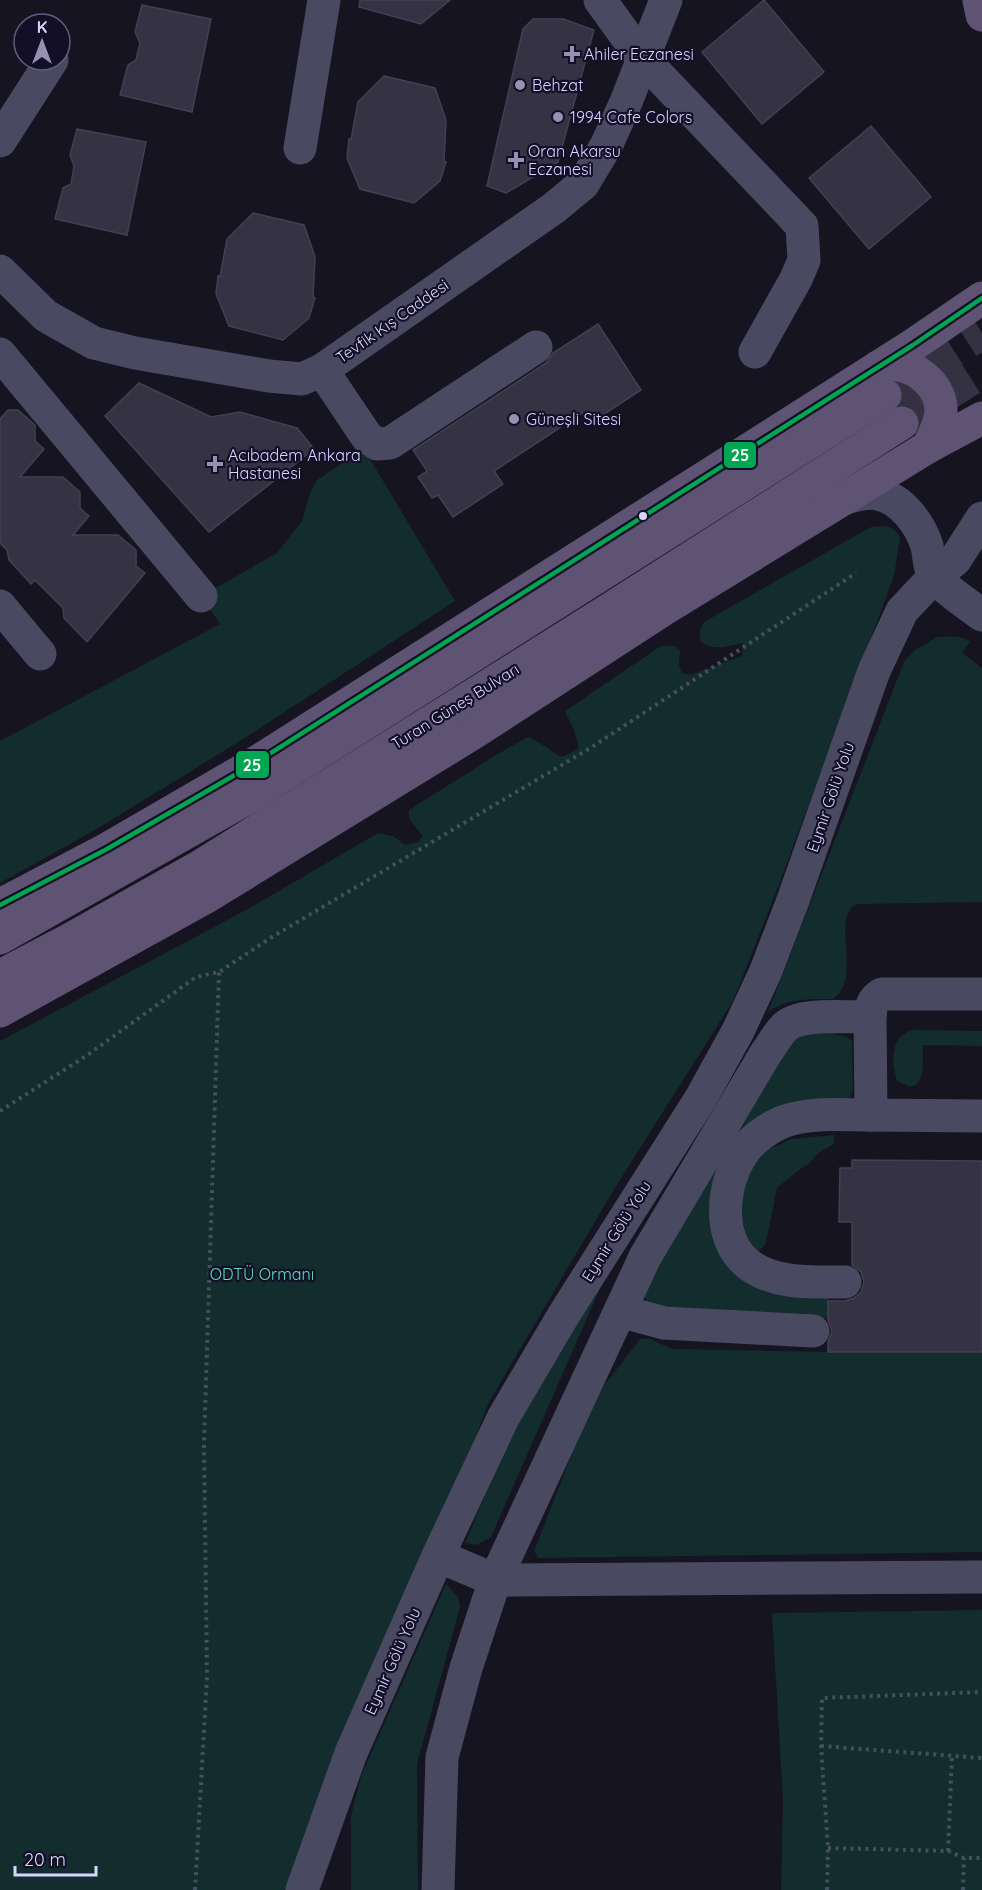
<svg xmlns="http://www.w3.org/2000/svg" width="982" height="1890" viewBox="0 0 982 1890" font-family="Quicksand,sans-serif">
<rect width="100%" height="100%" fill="#161421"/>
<!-- green -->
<g fill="#132c2d">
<polygon points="364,449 455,601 237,743 95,830 0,883 0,741 220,624 201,596 277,553 302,521 310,493 317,480"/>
<path d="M887,526l8,4 5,7 -6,39 -114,306 -47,119 -120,190 -124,211 -187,488h-302v-849l248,-132 130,-76 15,3 12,9 13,-3 5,-6 -14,-17v-9l87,-55 32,-18c6,3 12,6 18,10 18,12 12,13 33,1l-5,-18 -9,-19 96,-65h13l6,4 -1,15 3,8 8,2 52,-19 1,-13c-15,3 -31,9 -43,-2v-11l4,-8 167,-95z"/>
<path d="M937,637c11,0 24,-3 33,5l-8,11 20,15v234l-123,2 -6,2c-20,19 9,73 -20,93 -24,0 -45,-1 -65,13l136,-350 11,-12z"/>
<path d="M913,1030l69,1v15l-59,-1c-1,15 3,30 -8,41h-7l-11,-5c-5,-20 -8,-44 16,-51z"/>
<path d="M798,1035c15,0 43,-5 54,6l1,48 -3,9 -71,15 -60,122 109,60v23l-95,-2 -14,5 -72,-19 -3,-8 1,-19 140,-231z"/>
<polygon points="834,1135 834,1144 817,1154 808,1165 804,1166 777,1188 766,1243 757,1254 738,1234 738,1180 759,1154 791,1139"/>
<polygon points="610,1266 491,1537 476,1545 465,1543 521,1410"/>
<polygon points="648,1338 672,1349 828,1352 982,1352 982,1552 538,1558 534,1551 573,1451 603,1387 640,1339"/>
<polygon points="446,1584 458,1597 460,1607 417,1764 418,1890 351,1890 351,1816 361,1776"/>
<polygon points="982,1610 982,1890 781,1890 783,1799 772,1613"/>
</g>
<!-- building -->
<g fill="#343243" stroke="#433f54" stroke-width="1.5">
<polygon points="360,0 450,0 421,24 359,7"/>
<polygon points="764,0 824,72 762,124 702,52"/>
<polygon points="142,5 211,19 192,112 120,95 128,65 136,60 140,43 135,32"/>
<polygon points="533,19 563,19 594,30 558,162 506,193 487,186 523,29"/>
<polygon points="384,76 435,88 446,120 444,161 446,162 440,181 414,203 360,189 347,158 349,139 351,140 358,102"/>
<polygon points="871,126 931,197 869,249 809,178"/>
<polygon points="77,129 146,142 127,235 55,219 63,188 71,184 74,166 70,155"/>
<polygon points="253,213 304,225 315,257 313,297 315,298 309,318 283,340 229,326 216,294 218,276 220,277 227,239"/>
<polygon points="598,324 641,390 589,424 582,413 494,471 503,484 453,517 438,495 432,498 418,477 427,471 413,450 546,363 553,353"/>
<polygon points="139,383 211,417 240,412 297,428 314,449 209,532 105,416"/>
<polygon points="8,410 18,410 35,425 35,441 44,449 20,477 63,477 80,492 80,508 89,516 73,535 118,535 136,550 136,566 145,573 87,642 64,618 63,608 35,580 31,584 9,560 7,550 0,543 0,419"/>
<polygon points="852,1160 982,1161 982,1352 828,1352 828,1342 832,1331 828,1320 828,1301 845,1301 854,1298 861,1292 864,1282 861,1272 852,1265 852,1222 839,1222 840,1168 852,1168"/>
</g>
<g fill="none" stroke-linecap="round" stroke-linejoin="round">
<!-- major-tunnel -->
<g stroke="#333142" stroke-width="33" stroke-dasharray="33 16" stroke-linecap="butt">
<polyline points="885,395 982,333"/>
<polyline points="902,423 982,372"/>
</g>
<!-- path -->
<g stroke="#44505f" stroke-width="4" stroke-dasharray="3 4.5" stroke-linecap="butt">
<polyline points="0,1111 86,1056 196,977 219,972 272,937 592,747 856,573"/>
<polyline points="821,1746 982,1758"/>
<polyline points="828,1848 948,1851 964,1858 982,1858"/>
<polyline points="948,1851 952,1756"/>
<polyline points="195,1890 207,1677 204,1443 219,972"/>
<polyline points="827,1890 828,1848 821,1746 822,1698 982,1692"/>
<polyline points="963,1890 964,1858"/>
</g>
<!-- minor -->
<g stroke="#4a4962" stroke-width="33">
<polyline points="600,0 642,58 802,226 804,260 796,279 755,352"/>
<polyline points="0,141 52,60"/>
<polyline points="300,148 324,0"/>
<polyline points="0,271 46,316 94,343 135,353 269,376 302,379 322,370 554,208 583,184 606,146 626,102 666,0"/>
<polyline points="0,354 201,596"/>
<polyline points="322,370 367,437 377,444 390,443 536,347"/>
<path d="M842,499c12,-3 24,-8 36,-5 24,5 42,30 49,52 2,9 2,24 8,31 8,11 35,29 47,38"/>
<polyline points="0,606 40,654"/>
<polyline points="870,1017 871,1115 982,1116"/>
<path d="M845,1282c-32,0 -70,3 -97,-18 -32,-26 -26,-78 -6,-110 9,-14 27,-27 43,-33 26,-9 58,-6 86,-6"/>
<polyline points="620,1311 664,1323 813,1331"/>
<polyline points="438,1556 495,1580 982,1577"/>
<polyline points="302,1890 351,1753 438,1556 503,1418 563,1316 701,1098 738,1031 765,973 792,903 874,671 902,611 934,577 955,560 982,518"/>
<path d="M438,1890l4,-133 24,-89 29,-88 150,-323 121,-204c6,-8 12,-20 20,-27 17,-14 62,-8 84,-9 1,-11 2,-17 12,-23h100"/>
</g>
<!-- major -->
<g stroke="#5e5373" stroke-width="33">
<polyline points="979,0 982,15"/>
<path d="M878,367c6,-1 13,-3 19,-2 23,3 45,23 44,47 -1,13 -7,23 -13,35"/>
<polyline points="0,905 107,849 252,765 913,345 982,298"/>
<polyline points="0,938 249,797 885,395"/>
<polyline points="0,976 69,940 199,867 607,611 902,423"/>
<polyline points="0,1011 208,896 475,732 666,608 928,447 982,418"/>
</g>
<!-- bus-1 casing -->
<g stroke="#130f26" stroke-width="9">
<polyline id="bus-1" points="0,905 107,849 252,765 913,345 982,298"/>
</g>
<!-- bus-1 -->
<use href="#bus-1" stroke="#00a651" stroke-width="4.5"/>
</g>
<!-- markers -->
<g fill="#9591b1" stroke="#130f26" stroke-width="2">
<path d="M569 45h6v6h6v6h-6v6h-6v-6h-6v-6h6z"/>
<circle cx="520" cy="85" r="6"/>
<circle cx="558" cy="117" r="6"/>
<path d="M513 151h6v6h6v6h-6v6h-6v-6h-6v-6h6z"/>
<circle cx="514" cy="419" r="6"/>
<path d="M212 455h6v6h6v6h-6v6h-6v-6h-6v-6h6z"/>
</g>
<circle fill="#d9d4ff" stroke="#130f26" stroke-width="2" cx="643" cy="516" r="5"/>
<g text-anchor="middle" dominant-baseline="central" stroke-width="4.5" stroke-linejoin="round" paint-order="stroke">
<!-- poi labels -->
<g font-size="16" fill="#d9d4ff" stroke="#130f26" text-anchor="start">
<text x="584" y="54">Ahiler Eczanesi</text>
<text x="532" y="85">Behzat</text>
<text x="570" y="117">1994 Cafe Colors</text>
<text x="528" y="151">Oran Akarsu<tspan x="528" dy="18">Eczanesi</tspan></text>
<text x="526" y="419">Güneşli Sitesi</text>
<text x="228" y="455">Acıbadem Ankara<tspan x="228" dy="18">Hastanesi</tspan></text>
</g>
<!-- street labels -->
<g font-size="16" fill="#d9d4ff" stroke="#130f26">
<text transform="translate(392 321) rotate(-35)">Tevfik Kış Caddesi</text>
<text transform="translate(455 706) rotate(-32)">Turan Güneş Bulvarı</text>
<text transform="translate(830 797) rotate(-71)">Eymir Gölü Yolu</text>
<text transform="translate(616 1231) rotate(-58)">Eymir Gölü Yolu</text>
<text transform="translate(392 1661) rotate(-66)">Eymir Gölü Yolu</text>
</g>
<!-- park labels -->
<g font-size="16" fill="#5fe0c0" stroke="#130f26">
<text x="262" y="1274">ODTÜ Ormanı</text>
</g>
</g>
<g stroke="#130f26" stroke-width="2">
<rect x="723" y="441" width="34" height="28" rx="6" fill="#00a651"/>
<rect x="235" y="750" width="35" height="29" rx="6" fill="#00a651"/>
</g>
<g font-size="16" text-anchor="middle" font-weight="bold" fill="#fff">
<text x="740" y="461">25</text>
<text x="252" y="771">25</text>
</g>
<!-- north arrow -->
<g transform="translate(42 42)"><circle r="28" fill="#130f26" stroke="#625e7d" stroke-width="1.5"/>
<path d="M0-4.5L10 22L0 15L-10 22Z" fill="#9591b1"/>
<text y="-9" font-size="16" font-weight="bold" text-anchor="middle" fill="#d9d4ff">K</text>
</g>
<!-- scale -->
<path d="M15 1866v9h81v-9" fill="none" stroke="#d9d4ff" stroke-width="3"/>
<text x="24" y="1866" font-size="18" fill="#d9d4ff" stroke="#130f26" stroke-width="4.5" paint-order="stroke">20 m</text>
</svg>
